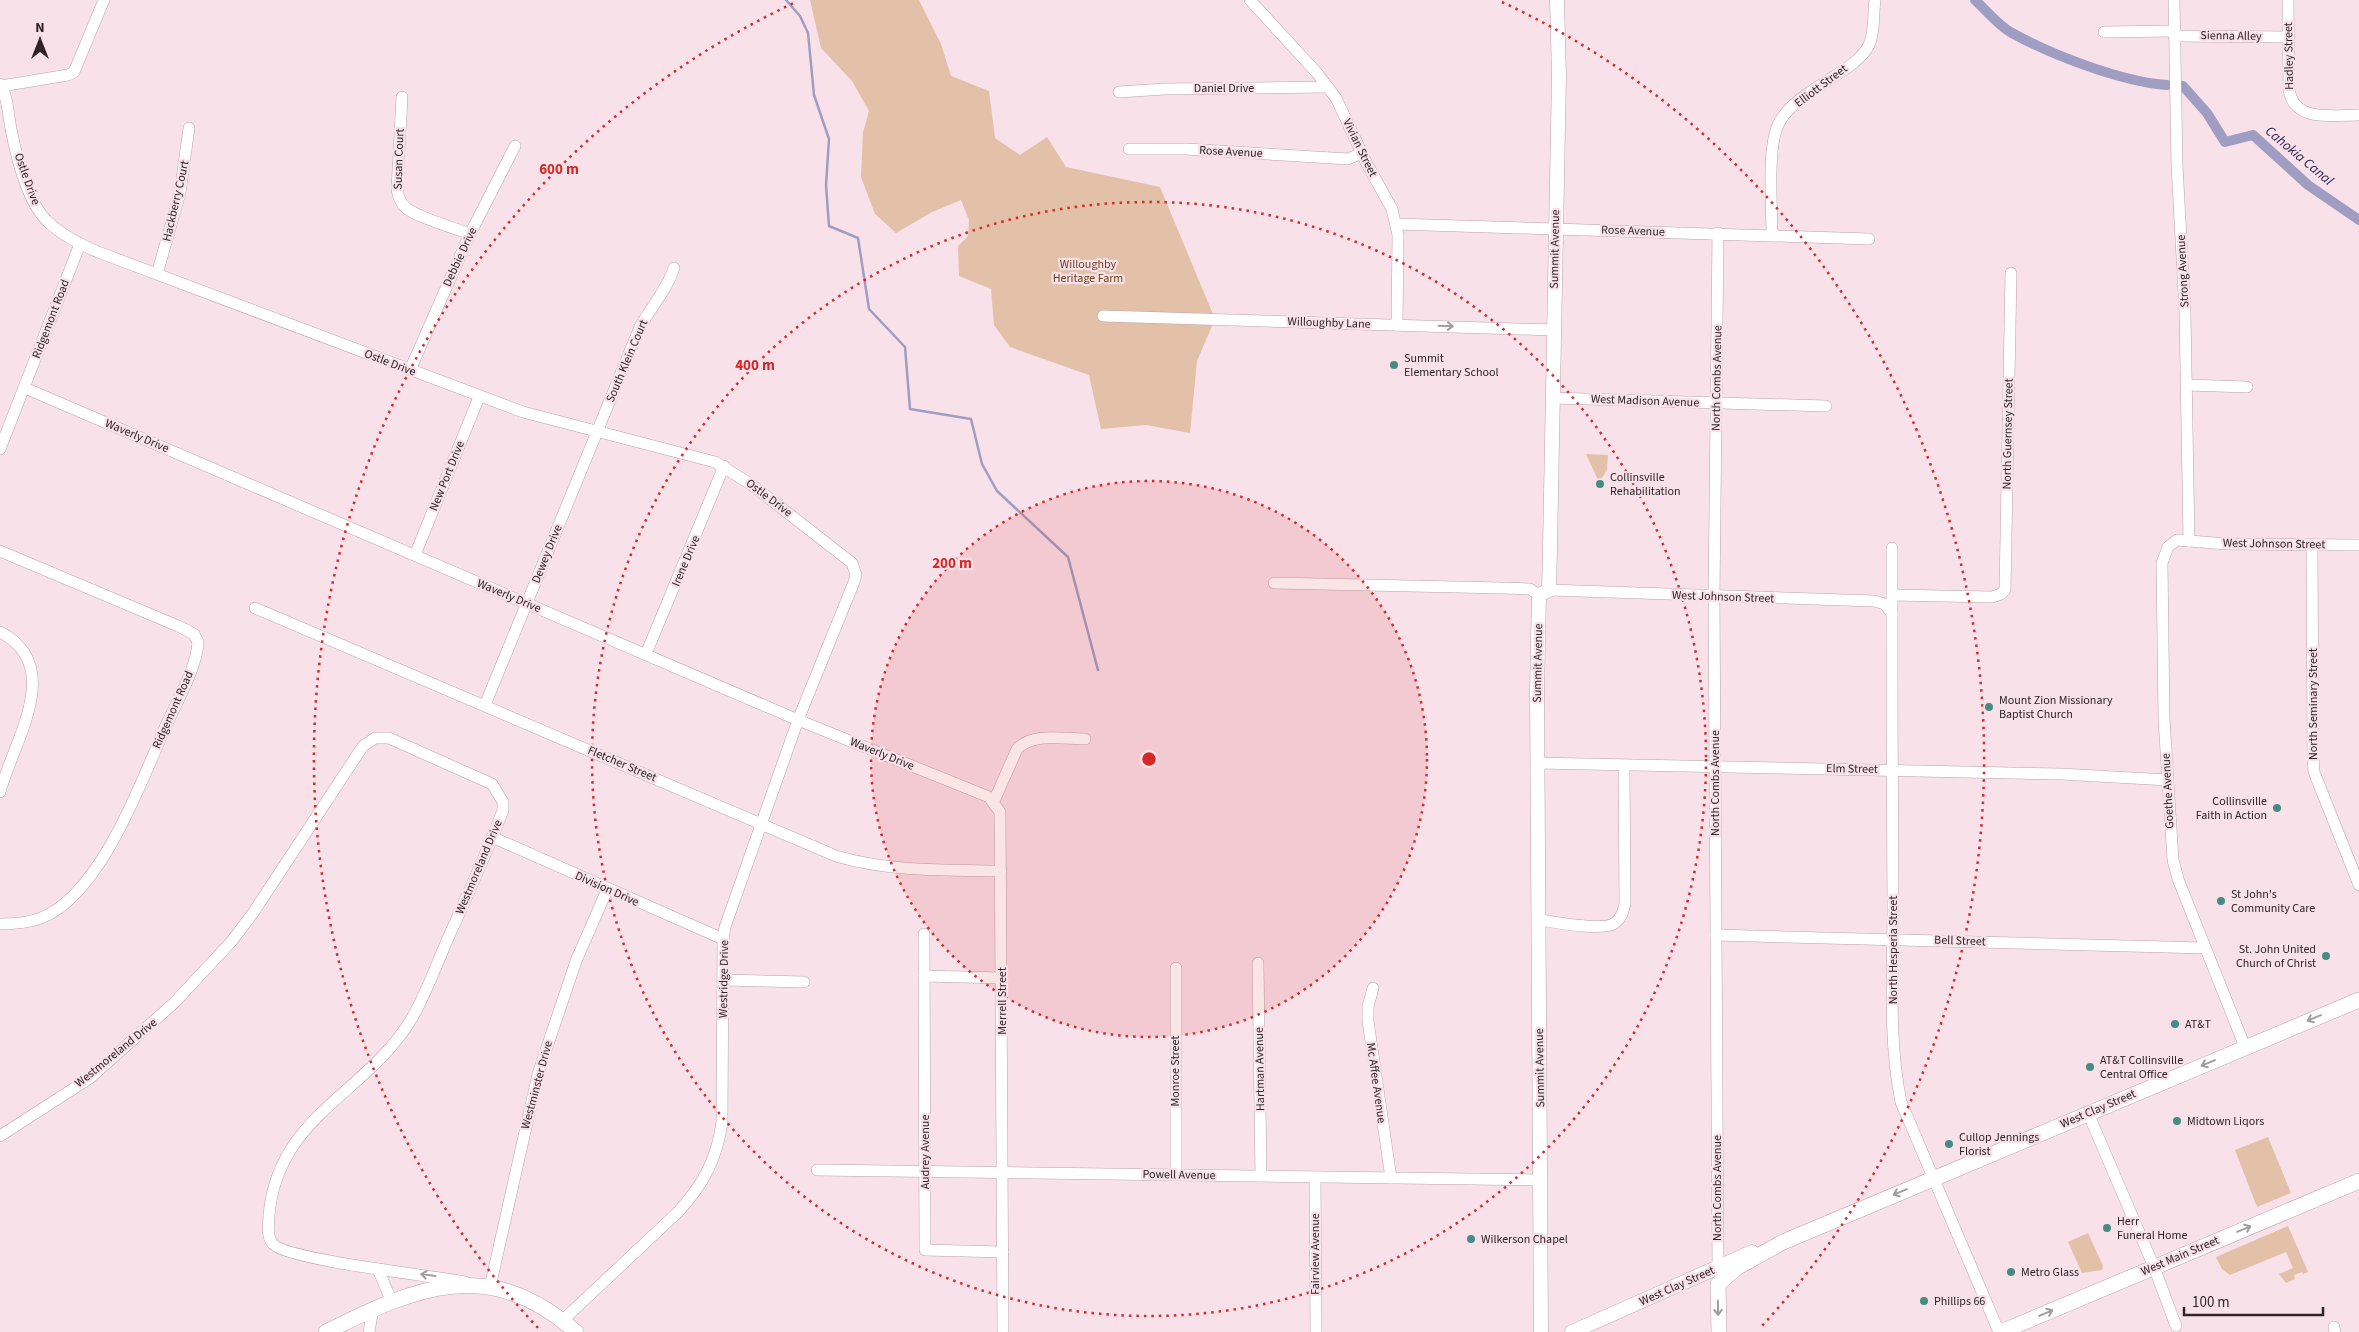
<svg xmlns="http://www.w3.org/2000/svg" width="2359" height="1332" viewBox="0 0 2359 1332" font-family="'Source Sans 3',sans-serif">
<rect width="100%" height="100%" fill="#f8e1e9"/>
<!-- green -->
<g fill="#e2c1a8">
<polygon points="810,0 919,0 941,44 951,76 989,91 995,138 1020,155 1047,137 1066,167 1160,187 1215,319 1197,361 1190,433 1146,425 1101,429 1089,375 1010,347 994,325 991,289 959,276 958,246 968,236 969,220 961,200 932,212 896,233 875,214 861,177 863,133 869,111 852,81 821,48"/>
<polygon points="1586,454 1608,455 1607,470 1599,482"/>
<polygon points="2268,1137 2291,1193 2257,1207 2235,1150"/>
<polygon points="2288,1226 2308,1272 2303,1274 2302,1272 2294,1275 2295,1279 2286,1283 2279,1274 2293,1268 2286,1252 2230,1275 2222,1269 2216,1257"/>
<polygon points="2088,1233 2103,1266 2102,1270 2082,1273 2068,1242"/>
</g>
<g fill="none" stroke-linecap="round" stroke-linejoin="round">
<!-- stream -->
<polyline stroke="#9f9ec2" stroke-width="2.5" points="786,0 800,16 808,33 814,95 829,139 826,185 829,226 858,238 869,309 905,347 910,409 971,419 982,464 997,491 1068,557 1098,670"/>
<!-- canal -->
<g stroke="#9f9ec2" stroke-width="10">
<path d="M1975,0c11,10 24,26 37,33 40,22 110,49 155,52"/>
<polyline points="2183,86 2207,113 2225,142 2253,135 2308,185 2359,220"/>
</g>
<!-- minor casing -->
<g stroke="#b9a3ab" stroke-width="12">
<g id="minor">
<polyline points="1250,0 1317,73 1336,98 1367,164 1392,209 1398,235 1397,325"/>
<polyline points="2174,0 2177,165 2185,312 2189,541"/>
<path d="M2288,0l1,88c3,35 44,27 70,27"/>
<polyline points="2104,32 2174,31"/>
<polyline points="2174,36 2289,37"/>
<path d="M0,84c8,13 8,30 11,45 5,26 16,71 35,91 15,15 34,24 52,32l425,160 192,50 37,23 100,78 4,12 -2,7 -56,138 -73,207 -2,12 -1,183c-5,37 -19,63 -44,90l-115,108"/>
<polyline points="1,86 68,75 74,72 104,0"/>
<polyline points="1119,92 1164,89 1328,87"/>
<path d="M402,97l-5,92c1,7 3,13 8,18 10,10 50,21 65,27"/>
<polyline points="1129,149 1186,149 1348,159 1362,153"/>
<polyline points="1396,224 1869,239"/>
<path d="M1772,235c0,-28 -5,-86 6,-110 16,-35 78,-52 91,-80 6,-13 4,-31 6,-45"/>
<polyline points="157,274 180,193 189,128"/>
<polyline points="1103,316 1554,330"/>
<polyline points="410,370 469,236 515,146"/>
<polyline points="2187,385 2247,387"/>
<polyline points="25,388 798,720 989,797 1000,812 1003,1332"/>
<polyline points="1553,398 1826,406"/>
<polyline points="0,449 80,244"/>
<polyline points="2312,545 2313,757 2314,772 2359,885"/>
<path d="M1892,548c0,119 0,239 1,358 0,64 -5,134 8,196l98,230"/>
<path d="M0,551l178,75 16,8 4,8c-1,26 -23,63 -34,88 -24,55 -64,165 -123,188 -13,5 -27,6 -41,6"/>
<polyline points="415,555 479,397"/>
<polyline points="1274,583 1502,588 1530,589 1539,595"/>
<polyline points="1549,590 1874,601 1885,604 1892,614"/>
<polyline points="1892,595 1992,597 2001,594 2005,590 2011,273"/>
<path d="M255,608l581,248c54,16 109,14 165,15"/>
<path d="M0,632c66,34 13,110 0,160"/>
<polyline points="646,654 724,466"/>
<path d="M485,705l155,-378c11,-20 27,-37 34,-59"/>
<polyline points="1537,763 2061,774 2168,780"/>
<path d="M994,801l23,-52c16,-17 47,-10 68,-10"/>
<polyline points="492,837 723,939"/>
<path d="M1539,920c16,2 61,11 74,4 8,-4 10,-12 12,-20l-1,-138"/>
<polyline points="924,934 925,1250 1003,1252"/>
<polyline points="1716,935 2205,948"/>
<polyline points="1258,963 1261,1176"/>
<polyline points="1176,968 1176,1174"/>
<polyline points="924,976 1001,978"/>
<polyline points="723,980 804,982"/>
<polyline points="1373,988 1368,1007 1368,1021 1391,1178"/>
<polyline points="2245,1047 2178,879 2173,860 2164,719 2162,563 2168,547 2177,540 2227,544 2359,545"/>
<polyline points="2088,1113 2154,1267 2176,1326"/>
<path d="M0,1136l90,-58 84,-75 57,-61 22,-29 110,-167 12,-8h14l103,46 11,18v8c-16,43 -35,84 -54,126 -12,27 -22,56 -37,82 -45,76 -134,97 -143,197 0,9 -3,21 4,29 14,16 162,32 192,38"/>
<polyline points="817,1170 1541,1180"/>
<polyline points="1315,1177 1316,1332"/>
<polyline points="1718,1267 1714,597 1718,233"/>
<polyline points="378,1269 391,1300"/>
<polyline points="490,1287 538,1074 576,961 607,890"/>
<polyline points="2334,1327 2335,1332"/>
<polyline points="369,1332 373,1308"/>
</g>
</g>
<!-- tertiary casing -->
<g stroke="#b9a3ab" stroke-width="15">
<g id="tertiary">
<polyline points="1541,1332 1537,692 1539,595 1549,590 1550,548 1559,76 1557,0"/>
<polyline points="1572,1332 1752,1252"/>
</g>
</g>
<!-- secondary casing -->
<g stroke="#b9a3ab" stroke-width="16">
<g id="secondary">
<path d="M326,1332c91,-46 164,-76 250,0"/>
<polyline points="1719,1332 1718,1284 1738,1267 1783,1242 2359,1000"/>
<polyline points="2001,1332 2359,1181"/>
</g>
</g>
<!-- minor -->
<use href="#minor" stroke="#fff" stroke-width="11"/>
<!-- tertiary -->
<use href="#tertiary" stroke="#fff" stroke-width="14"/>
<!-- secondary -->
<use href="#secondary" stroke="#fff" stroke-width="15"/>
</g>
<!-- one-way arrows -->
<defs><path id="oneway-shaft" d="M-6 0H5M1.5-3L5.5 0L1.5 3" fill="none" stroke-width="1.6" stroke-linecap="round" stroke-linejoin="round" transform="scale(1.25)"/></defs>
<g stroke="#a09d9e">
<use href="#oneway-shaft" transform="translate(1446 326) rotate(2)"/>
<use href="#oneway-shaft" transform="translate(2314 1018) rotate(157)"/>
<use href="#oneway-shaft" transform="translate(2208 1063) rotate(157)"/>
<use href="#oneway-shaft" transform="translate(1900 1192) rotate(157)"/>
<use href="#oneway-shaft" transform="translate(2244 1229) rotate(-23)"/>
<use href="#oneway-shaft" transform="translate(428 1275) rotate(-172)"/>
<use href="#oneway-shaft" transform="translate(1718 1308) rotate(89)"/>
<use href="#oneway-shaft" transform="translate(2046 1313) rotate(-23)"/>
</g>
<!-- distance rings -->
<circle cx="1149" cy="759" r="278" fill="#d62828" fill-opacity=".12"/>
<g fill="none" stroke="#d62828" stroke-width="2.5" stroke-dasharray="2.5 5">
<circle cx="1149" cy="759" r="278"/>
<circle cx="1149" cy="759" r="557"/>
<path d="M538 1328A835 835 0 0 1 796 2M1502 2A835 835 0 0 1 1760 1328"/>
</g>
<!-- markers -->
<g fill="#468c84" stroke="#f8e1e9" stroke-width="2">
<circle cx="1394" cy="365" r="5"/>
<circle cx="1600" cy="484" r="5"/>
<circle cx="1989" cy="707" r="5"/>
<circle cx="2277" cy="808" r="5"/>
<circle cx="2221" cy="901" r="5"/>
<circle cx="2326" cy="956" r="5"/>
<circle cx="2175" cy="1024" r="5"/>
<circle cx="2090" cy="1067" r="5"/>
<circle cx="2177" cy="1121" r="5"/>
<circle cx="1949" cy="1144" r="5"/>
<circle cx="2107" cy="1228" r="5"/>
<circle cx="1471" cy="1239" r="5"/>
<circle cx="2011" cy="1272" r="5"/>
<circle cx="1924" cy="1301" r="5"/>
</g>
<g text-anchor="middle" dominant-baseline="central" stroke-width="4.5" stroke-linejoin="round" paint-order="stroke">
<!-- street labels -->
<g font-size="12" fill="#2d2528" stroke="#f8e1e9">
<text transform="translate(2231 36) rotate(1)">Sienna Alley</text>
<text transform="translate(2289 56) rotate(-91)">Hadley Street</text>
<text transform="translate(1821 86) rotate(-37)">Elliott Street</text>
<text x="1224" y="88">Daniel Drive</text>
<text transform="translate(1360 148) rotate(64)">Vivian Street</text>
<text transform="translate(1231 152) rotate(3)">Rose Avenue</text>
<text transform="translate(399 159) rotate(-88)">Susan Court</text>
<text transform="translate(27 179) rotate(70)">Ostle Drive</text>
<text transform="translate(176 201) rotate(-77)">Hackberry Court</text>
<text transform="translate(1633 231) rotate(2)">Rose Avenue</text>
<text transform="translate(1555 249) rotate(-89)">Summit Avenue</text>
<text transform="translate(460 257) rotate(-65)">Debbie Drive</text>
<text transform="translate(2183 271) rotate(-93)">Strong Avenue</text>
<text transform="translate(51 319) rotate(-69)">Ridgemont Road</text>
<text transform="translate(1329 323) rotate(2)">Willoughby Lane</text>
<text transform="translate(627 361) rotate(-67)">South Klein Court</text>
<text transform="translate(390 363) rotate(21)">Ostle Drive</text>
<text transform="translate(1717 378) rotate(-89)">North Combs Avenue</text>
<text transform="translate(1645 401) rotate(2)">West Madison Avenue</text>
<text transform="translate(2008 434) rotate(-89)">North Guernsey Street</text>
<text transform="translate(137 436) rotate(23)">Waverly Drive</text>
<text transform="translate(447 476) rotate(-68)">New Port Drive</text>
<text transform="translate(769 498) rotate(37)">Ostle Drive</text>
<text transform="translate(2274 544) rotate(1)">West Johnson Street</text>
<text transform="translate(547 554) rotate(-68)">Dewey Drive</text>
<text transform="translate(686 561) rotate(-67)">Irene Drive</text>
<text transform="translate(509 596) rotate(23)">Waverly Drive</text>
<text transform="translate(1723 597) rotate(2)">West Johnson Street</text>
<text transform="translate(1538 663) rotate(-89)">Summit Avenue</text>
<text transform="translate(2313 704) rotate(-90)">North Seminary Street</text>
<text transform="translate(173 710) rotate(-66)">Ridgemont Road</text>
<text transform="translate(882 754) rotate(22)">Waverly Drive</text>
<text transform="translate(622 764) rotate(23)">Fletcher Street</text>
<text transform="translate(1852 769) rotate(1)">Elm Street</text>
<text transform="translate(1715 783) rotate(-90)">North Combs Avenue</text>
<text transform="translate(2168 791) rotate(-93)">Goethe Avenue</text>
<text transform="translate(479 867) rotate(-67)">Westmoreland Drive</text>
<text transform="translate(607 889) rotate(24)">Division Drive</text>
<text transform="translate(1960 941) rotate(2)">Bell Street</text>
<text transform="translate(1893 950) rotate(-90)">North Hesperia Street</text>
<text transform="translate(724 979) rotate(-89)">Westridge Drive</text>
<text transform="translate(1002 1001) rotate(-90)">Merrell Street</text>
<text transform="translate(116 1053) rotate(-39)">Westmoreland Drive</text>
<text transform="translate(1540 1068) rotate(-91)">Summit Avenue</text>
<text transform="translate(1260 1069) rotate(-91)">Hartman Avenue</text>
<text transform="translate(1175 1071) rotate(-90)">Monroe Street</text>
<text transform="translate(1376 1083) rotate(82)">Mc Affee Avenue</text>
<text transform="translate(537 1085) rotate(-75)">Westminster Drive</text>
<text transform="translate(2098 1109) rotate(-23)">West Clay Street</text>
<text transform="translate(925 1152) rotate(-90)">Audrey Avenue</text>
<text transform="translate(1179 1175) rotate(1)">Powell Avenue</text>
<text transform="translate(1717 1188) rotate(-90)">North Combs Avenue</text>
<text transform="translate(1315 1254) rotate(-90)">Fairview Avenue</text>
<text transform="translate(2180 1256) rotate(-23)">West Main Street</text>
<text transform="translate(1677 1286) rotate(-24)">West Clay Street</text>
</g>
<!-- park labels -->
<g font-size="12" fill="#6f431a" stroke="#f8e1e9">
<text x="1088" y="264">Willoughby<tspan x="1088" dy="14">Heritage Farm</tspan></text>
</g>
<!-- poi labels -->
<g font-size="12" fill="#2d2528" stroke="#f8e1e9" text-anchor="start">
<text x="1404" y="358">Summit<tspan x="1404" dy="14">Elementary School</tspan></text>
<text x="1610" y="477">Collinsville<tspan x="1610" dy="14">Rehabilitation</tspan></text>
<text x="1999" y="700">Mount Zion Missionary<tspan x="1999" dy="14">Baptist Church</tspan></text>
<text x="2267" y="801" text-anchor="end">Collinsville<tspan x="2267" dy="14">Faith in Action</tspan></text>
<text x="2231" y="894">St John's<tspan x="2231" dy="14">Community Care</tspan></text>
<text x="2316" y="949" text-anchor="end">St. John United<tspan x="2316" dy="14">Church of Christ</tspan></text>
<text x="2185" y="1024">AT&amp;T</text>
<text x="2100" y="1060">AT&amp;T Collinsville<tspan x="2100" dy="14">Central Office</tspan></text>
<text x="2187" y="1121">Midtown Liqors</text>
<text x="1959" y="1137">Cullop Jennings<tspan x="1959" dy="14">Florist</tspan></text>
<text x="2117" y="1221">Herr<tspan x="2117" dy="14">Funeral Home</tspan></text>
<text x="1481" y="1239">Wilkerson Chapel</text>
<text x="2021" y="1272">Metro Glass</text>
<text x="1934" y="1301">Phillips 66</text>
</g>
<!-- water labels -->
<g font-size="14" font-style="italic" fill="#2d2756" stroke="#f8e1e9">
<text transform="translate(2299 156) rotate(40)">Cahokia Canal</text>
</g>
</g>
<circle cx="1149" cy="759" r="8" fill="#d62828" stroke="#f8e1e9" stroke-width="2.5"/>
<g font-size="15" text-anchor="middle" font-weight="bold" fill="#d62828" stroke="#f8e1e9" stroke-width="4.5" stroke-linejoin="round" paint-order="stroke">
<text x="559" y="174">600 m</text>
<text x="755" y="370">400 m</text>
<text x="952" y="568">200 m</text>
</g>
<!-- north arrow -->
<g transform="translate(40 40)" stroke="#f8e1e9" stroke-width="4" paint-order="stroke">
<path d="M0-4L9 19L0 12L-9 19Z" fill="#2d2528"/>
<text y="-8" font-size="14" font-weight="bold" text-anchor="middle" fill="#2d2528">N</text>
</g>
<!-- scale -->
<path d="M2184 1307v8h139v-8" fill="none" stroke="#2d2528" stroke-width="2.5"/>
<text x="2192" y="1307" font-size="15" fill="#2d2528" stroke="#f8e1e9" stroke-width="4" paint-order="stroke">100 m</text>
</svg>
